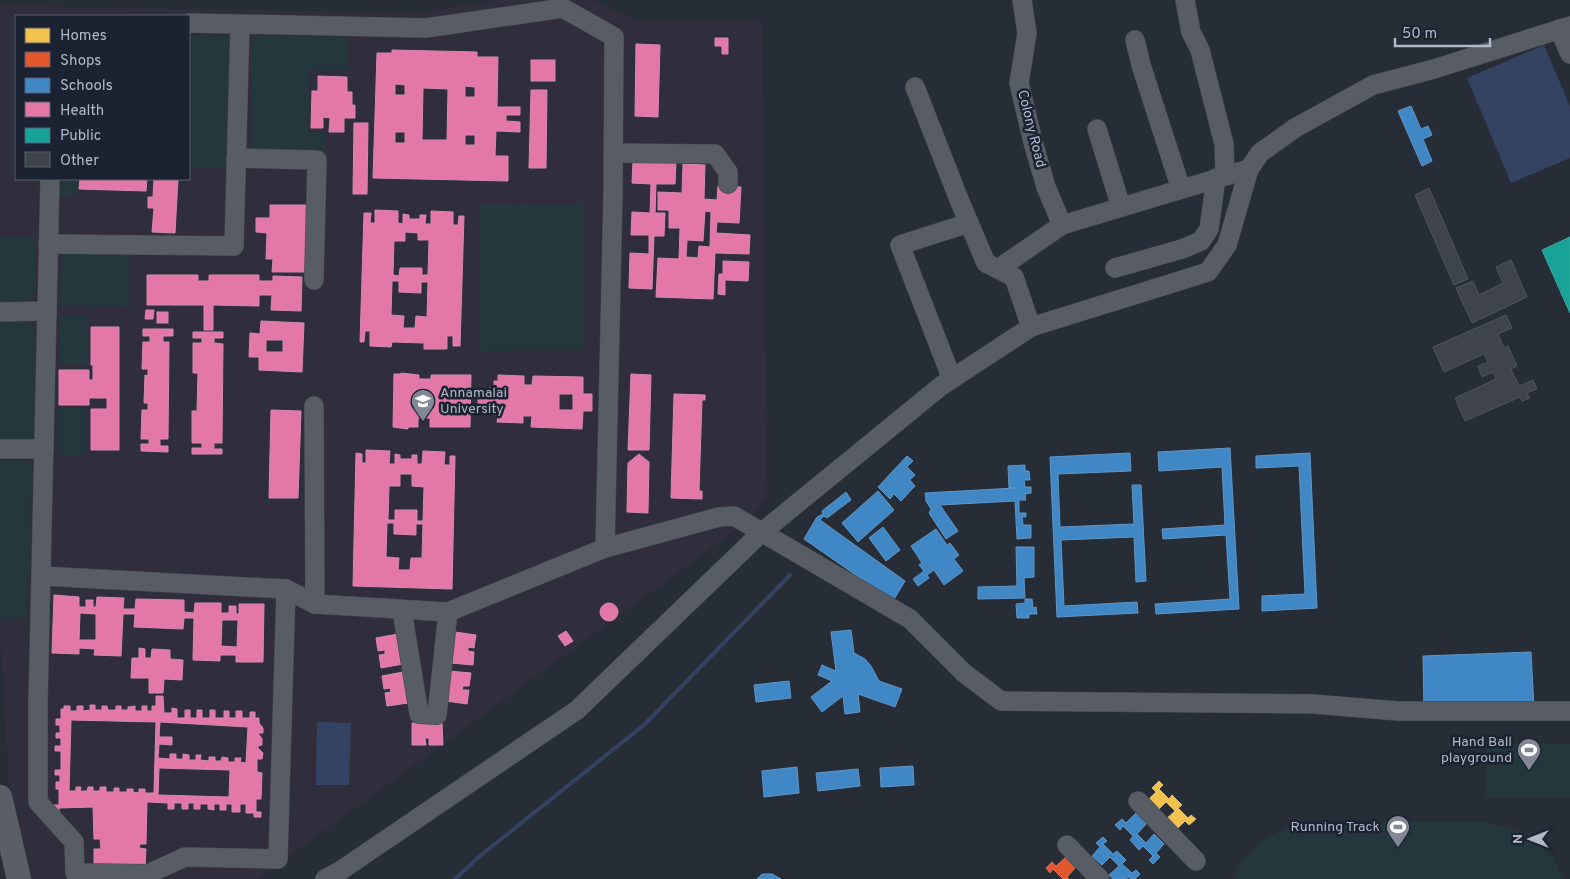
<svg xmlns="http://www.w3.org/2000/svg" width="1570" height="879" viewBox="0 0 1570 879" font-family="Overpass,sans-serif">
<rect width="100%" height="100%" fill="#272d37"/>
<!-- medical -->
<path fill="#302e3d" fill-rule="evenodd" d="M500,0h91l48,22h123l5,477 -27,28 -482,352h-225l-24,-97 -9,-148v-628l419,7zM16,16h173v163h-173z"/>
<!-- green -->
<g fill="#24373d">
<polygon points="189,35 232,36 231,168 189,167"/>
<polygon points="252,35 347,37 347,71 309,70 308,132 326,133 326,154 250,153"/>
<polygon points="53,179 77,179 77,196 52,196"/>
<polygon points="583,203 584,350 480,351 479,204"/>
<polygon points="0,236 36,237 36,290 24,305 0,305"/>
<polygon points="66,253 130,255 129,307 60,306 61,259 62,254"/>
<rect x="60" y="315" width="28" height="49"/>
<polygon points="0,322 28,322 36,330 36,434 27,442 0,442"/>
<rect x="58" y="407" width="28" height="49"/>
<polygon points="27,460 32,467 27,618 0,619 0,461"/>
<polygon points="1487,744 1570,744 1570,797 1487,798"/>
<polygon points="1479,821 1509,828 1530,838 1553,857 1562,879 1235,879 1241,863 1264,839 1293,825 1331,822"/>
</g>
<!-- water -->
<g fill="#334361">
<polygon points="1544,45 1570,106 1570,158 1511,183 1467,78"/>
<polygon points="317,722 351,723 349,785 316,785"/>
</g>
<!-- homes -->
<polygon fill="#f2c14e" stroke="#debe73" points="1159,781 1163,785 1159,789 1169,799 1172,795 1182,805 1178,808 1188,818 1191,815 1196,819 1189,825 1185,821 1176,830 1165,820 1175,811 1166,802 1158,810 1148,800 1156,792 1152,788"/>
<!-- shops -->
<polygon fill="#e4572e" stroke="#d5745c" points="1066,857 1076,867 1067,877 1069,879 1063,879 1053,869 1050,873 1046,868 1052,862 1056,866"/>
<!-- schools -->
<g fill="#3f88c5" stroke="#6196c6">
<polygon points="1411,106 1421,129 1428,126 1432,135 1423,139 1432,161 1422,166 1398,111"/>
<polygon points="1230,448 1239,609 1156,614 1155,604 1230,599 1226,535 1163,539 1162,529 1225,525 1222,467 1159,471 1158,452"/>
<polygon points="1130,453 1131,471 1058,474 1060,527 1134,524 1132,485 1141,485 1146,581 1136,582 1134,537 1061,540 1064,606 1137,602 1138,613 1057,617 1050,457"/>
<polygon points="1310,453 1317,608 1262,611 1262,596 1305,594 1299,466 1256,468 1256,456"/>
<polygon points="907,456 913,461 907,467 915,475 910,480 915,486 901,501 894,494 890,499 878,487"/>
<polygon points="1025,465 1025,471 1029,471 1030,480 1024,480 1025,487 1031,487 1031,493 1025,494 1026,500 1019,500 1019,513 1026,513 1026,517 1022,517 1023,525 1031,525 1031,538 1017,539 1015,501 940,505 958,531 946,539 929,513 931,509 926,501 925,493 1015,488 1009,488 1008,466"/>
<polygon points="878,491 894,510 858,542 842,523"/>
<polygon points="846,492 851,500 827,518 824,516 820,520 905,581 893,601 804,539 817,517 823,514 822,511"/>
<polygon points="883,527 900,550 886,561 869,538"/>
<polygon points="936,529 947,545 950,543 959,555 954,559 963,571 944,585 934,570 927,575 929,578 918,586 913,579 924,571 919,565 922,563 911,546"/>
<polygon points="1016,547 1034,547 1034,577 1024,578 1025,598 978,599 978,587 1017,586"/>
<polygon points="1025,599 1032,599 1033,608 1036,607 1037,614 1029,614 1029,618 1017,618 1016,604 1025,603"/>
<polygon points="851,630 854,653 865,659 871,666 879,681 902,689 895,707 858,694 860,712 845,714 843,696 822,712 811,697 832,681 818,675 822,665 836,671 831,632"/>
<polygon points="1531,652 1534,707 1424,710 1423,656"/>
<polygon points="789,681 791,698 756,702 754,685"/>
<polygon points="913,766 914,785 881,787 880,768"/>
<polygon points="797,767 799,793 764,797 762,771"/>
<polygon points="858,769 860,786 818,791 816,773"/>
<polygon points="1136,813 1146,824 1137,834 1146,843 1154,834 1164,844 1156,853 1160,857 1153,864 1149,860 1153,856 1143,846 1139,850 1130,840 1133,836 1123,826 1120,830 1115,825 1122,819 1126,823"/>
<polygon points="1103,837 1107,841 1103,844 1113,854 1117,851 1126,860 1122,864 1132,873 1136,870 1140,874 1135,879 1131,879 1129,877 1126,879 1113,879 1109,875 1119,866 1110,857 1102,865 1092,856 1100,847 1096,843"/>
<polygon points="762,874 772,874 781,879 757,879"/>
</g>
<!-- health -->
<g fill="#e377a8" stroke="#d48ab2" fill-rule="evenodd">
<polygon points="715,38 728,38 728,54 722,54 722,46 715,46"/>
<polygon points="636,44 660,45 658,117 635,116"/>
<path d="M392,50l85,2v5h21l-1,50h23v8h-14v6l14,1v10l-24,-1 -1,25h13v25l-135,-3 4,-125h15zM395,84l10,1v10h-10zM465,86l10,1v10h-10zM423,88l25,1 -1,51h-25zM395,132h10v11h-10zM465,135h10v10h-10z"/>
<rect x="531" y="60" width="24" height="21"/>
<polygon points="318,76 347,77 347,92 352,92 352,105 355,105 355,118 344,118 344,132 329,132 330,118 323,117 323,128 311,128 312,91 318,91"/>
<polygon points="531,90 547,90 546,168 529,168"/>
<polygon points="354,123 368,123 367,194 353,194"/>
<polygon points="633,161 676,162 675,184 656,184 655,213 665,213 664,236 654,236 652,289 629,288 630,253 649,254 649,235 631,235 632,212 650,213 651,184 632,183"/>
<path d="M683,164l22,1 -1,34 13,1 1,-14 23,1 -2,36 -22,-1 -1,11 34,2 -1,19 -34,-1 -2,46 -57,-2 2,-39 21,1 1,-31h-11v-18h-11v-18l24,1zM705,211l6,1 -1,35 -11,-1 -1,12 -12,-1 1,-17 16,1z"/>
<polygon points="80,179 147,179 146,191 79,189"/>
<polygon points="154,179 178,179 175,233 152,232 154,208 148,208 148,197 153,197"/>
<polygon points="270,205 307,205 306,272 272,272 273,259 266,259 267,233 256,232 256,218 270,218"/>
<path d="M375,210l23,1v12l5,1v-10l6,1v4h11v-4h6l-1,9h6v-13l22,1v13h5l1,-9h5l-4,130h-7v-10h-6v13h-23v-6l-32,-1 -1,5 -21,-1v-15h-5l-1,11h-4l4,-129h7l-1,10h5zM405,232l13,1v7h11l-1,35h-6v-7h-22l-1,8 -6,-1 1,-34h11zM392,281h7v11l22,1v-11h7l-1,35 -11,-1 -1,12h-12l1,-12 -13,-1z"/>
<polygon points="723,261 749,262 748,281 725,280 725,295 718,294 719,274 723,274"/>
<polygon points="147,275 198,275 198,281 209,281 209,275 259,275 259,281 273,281 273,276 302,277 301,311 271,310 272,295 259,295 259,306 213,305 213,330 204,330 204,305 147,305"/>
<polygon points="146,310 154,310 153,319 145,319"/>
<rect x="157" y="312" width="11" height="11"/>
<path d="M261,321l43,2 -2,49 -43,-2v-13h-10l1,-24 10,1zM266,340h17v12h-17z"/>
<polygon points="91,327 119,327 119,450 91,450 91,409 107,409 107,398 89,398 89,405 59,405 59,370 89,370 89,380 93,380 93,365 91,365"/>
<polygon points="143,329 173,329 173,336 163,336 163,342 169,342 168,439 160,439 160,446 168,446 168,452 141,451 141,444 149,444 149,439 141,439 142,410 148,410 148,403 144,403 145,375 148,376 148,369 142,369 143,342 150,342 150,336 143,336"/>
<polygon points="193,332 223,332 223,338 214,338 214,343 223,344 222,443 214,443 214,449 222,449 222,454 192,454 192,448 202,448 202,443 192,443 192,411 197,411 198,373 193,373 193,343 202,343 202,338 193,338"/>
<polygon points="401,373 419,375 419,379 431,379 431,375 471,375 470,427 430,427 430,418 418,418 418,427 408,427 408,429 393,427 394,374 401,374"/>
<polygon points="631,374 651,375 649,450 628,450"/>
<path d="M498,375l26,1v9h8l1,-9 50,1v17h9v17h-9l-1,18 -51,-2 1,-11h-9v7l-26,-1 1,-7h-4v-4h-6v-7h-10v-8h10l1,-8h5v-7h4zM559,394h14v16h-14z"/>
<polygon points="674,394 705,395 705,400 702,400 699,491 702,491 702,499 671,498"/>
<polygon points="271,410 301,411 298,498 269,498"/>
<path d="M366,450l24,1 -1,13h6v-10l5,1v4h12v-4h5v9h5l1,-13 22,1 -1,13h6v-9h5l-3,133 -99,-3 3,-133 6,1v9h4zM400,474h12v12l12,1 -1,34h-6v-11h-22v10h-7l1,-34h11zM387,523h7v11l22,1v-11h7l-1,34h-11l-1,12h-12l1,-12 -13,-1z"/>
<polygon points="639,454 649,462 648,513 627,512 628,463"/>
<path d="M54,595l25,2v10h7v-7h7v7h3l1,-10 27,1 -1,11h12l1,-10 48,1v12l10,1 1,-10h26v10h8v-7h7v8h3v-10h25l-1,58h-27v-7h-16v6l-27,-1 1,-42h-10l-1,11 -49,-2 1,-13h-12l-2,42 -27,-1 1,-6 -16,-1v6l-27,-1zM80,613l16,1v26h-17zM222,620h16l-1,27 -16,-1z"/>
<circle cx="609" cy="612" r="9"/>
<polygon points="566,631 573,641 565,646 558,636"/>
<polygon points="455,632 476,635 474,648 468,647 468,651 474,652 473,665 451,663"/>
<polygon points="398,634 403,664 381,668 379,655 385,654 385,650 378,651 376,638"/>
<polygon points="139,648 145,649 145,658 151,658 152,649 170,650 170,659 183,660 182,680 164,679 163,693 149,693 149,678 131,678 132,658 139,658"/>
<polygon points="449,671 471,673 469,686 463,686 462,690 469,690 467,704 446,701"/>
<polygon points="403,672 408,703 387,706 385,693 391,692 390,688 384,689 382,676"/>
<path d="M156,696h7l1,17h8v-5l5,1v9h8v-8h5v8h7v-8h5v8h8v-8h5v8h9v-7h5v7h7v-7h6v7h8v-6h5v6h4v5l4,5v5h-5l4,6v6l-4,1v2l5,5 -1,6h-5v13l5,1 -1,26h-5v13h5v5h-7v-4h-8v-9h-6v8h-8v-8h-6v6h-6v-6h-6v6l-6,-1v-5h-8v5h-6v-6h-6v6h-6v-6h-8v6h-6v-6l-21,-1 -1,42h-6l-1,4 7,1 -1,20 -51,-1v-19h7l-1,-10h-6l-1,-32 -34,1v3h-5v-6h5v-16h-3v-7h4v-7h-5v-5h6v-19h-6v-5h6v-8h-5v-5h4v-8h-4v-6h5v-10h3v-3h6v5h7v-5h6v5l7,-1v-5h5v5h7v-4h5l1,4h8v-4h5v4h7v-3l7,-1v5h7v-5h5v5h5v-5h4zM71,720l85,2 -2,71h-9v-4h-6v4l-6,-1v-3h-6v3h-8v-4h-5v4h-8v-5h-6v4h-7v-4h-5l-1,4h-7l1,-4h-5v4h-7zM160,722l88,5 -2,36 -6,-1 1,-4h-6v4h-7v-4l-6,-1 -1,4h-6v-4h-6v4l-9,-1 1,-5h-5v5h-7v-5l-6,-1v5h-7v-5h-6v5l-12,-1 1,-14 13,1v-8h-13zM159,768l71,2 -1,27 -71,-2z"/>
<polygon points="412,723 442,723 443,745 429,745 429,738 425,738 426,745 412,745"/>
</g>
<!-- public -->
<polygon fill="#17a398" stroke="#45a9a6" points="1570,237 1570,313 1542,250"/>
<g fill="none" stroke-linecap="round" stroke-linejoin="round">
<!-- stream -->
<polyline stroke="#334361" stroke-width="4" points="455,879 480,856 644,725 790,575"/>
</g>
<!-- building -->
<g fill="#3f444c" stroke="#4f555f">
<polygon points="1429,188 1468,279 1454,285 1415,195"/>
<polygon points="1511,260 1527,297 1472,323 1456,288 1473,281 1479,295 1503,283 1496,267"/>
<polygon points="1506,315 1512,328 1498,334 1504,348 1508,346 1517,366 1511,369 1519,386 1533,380 1537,389 1527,393 1530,398 1522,401 1520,397 1465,421 1455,398 1496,379 1493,372 1482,377 1478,366 1488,362 1484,354 1444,372 1433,347"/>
</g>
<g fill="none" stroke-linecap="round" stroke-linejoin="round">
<!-- minor casing -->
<g stroke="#444850" stroke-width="20">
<g id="minor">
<polyline points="1022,0 1027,33 1019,83 1033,142 1046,187 1062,225 1249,169"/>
<polyline points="1185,0 1191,32 1200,50 1224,144 1225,175"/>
<polyline points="189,23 426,28 563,8 614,37 613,193 605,548"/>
<polyline points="1559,29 1570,54"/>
<polyline points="1135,40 1141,65 1181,189"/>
<polyline points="915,87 960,202 986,263 1014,277 1031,327"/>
<polyline points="1097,129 1121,207"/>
<polyline points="613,153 715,154 728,172 728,184"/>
<polyline points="236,158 317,160 314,280"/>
<polyline points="50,179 38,703 38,802 74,842 75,873 148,874 185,857 278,859 286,589"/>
<polyline points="48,244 234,246 240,24"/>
<polyline points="1115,268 1182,249 1201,241 1209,229 1216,178"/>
<polyline points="998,269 1062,225"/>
<polyline points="0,312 47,311"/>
<polyline points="952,379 900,245 969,223"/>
<polyline points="314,406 315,604"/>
<polyline points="0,449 44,449"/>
<polyline points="42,576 286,589 315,604 448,612 605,548 719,517 734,516 910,619 964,673 1001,701 1313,704 1398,711 1570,711"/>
<polyline points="402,610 419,714 437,715 448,612"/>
<polyline points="1138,801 1196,861"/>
<polyline points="1067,845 1100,879"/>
<polyline points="325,879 340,871 577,710 761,533 941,386 1031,327 1208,272 1227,245 1249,169 1260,153 1295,128 1373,85 1434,69 1570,26"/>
</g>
</g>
<!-- major casing -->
<g stroke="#454a54" stroke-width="25">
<polyline id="major" points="0,797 19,879"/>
</g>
<!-- minor -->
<use href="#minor" stroke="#585c64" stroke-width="19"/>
<!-- major -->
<use href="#major" stroke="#5a5e66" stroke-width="24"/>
</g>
<!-- icons -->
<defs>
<g id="university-pin" transform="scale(1.25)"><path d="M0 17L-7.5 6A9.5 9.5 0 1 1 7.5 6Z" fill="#818795" stroke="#1b2232"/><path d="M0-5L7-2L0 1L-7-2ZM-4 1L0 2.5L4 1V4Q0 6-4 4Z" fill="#fff"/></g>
<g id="stadium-pin" transform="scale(1.25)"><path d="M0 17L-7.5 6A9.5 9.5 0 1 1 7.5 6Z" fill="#818795" stroke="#1b2232"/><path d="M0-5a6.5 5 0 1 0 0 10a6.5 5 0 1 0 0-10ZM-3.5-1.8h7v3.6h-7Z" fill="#fff"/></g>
</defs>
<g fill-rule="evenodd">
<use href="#university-pin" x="423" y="401"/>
<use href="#stadium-pin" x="1529" y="750"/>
<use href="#stadium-pin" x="1398" y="827"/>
</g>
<g text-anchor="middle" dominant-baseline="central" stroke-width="5" stroke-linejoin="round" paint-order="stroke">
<!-- street labels -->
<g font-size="14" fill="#b1b8c8" stroke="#1b2232">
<text transform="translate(1031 129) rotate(76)">Colony Road</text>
</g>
<!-- poi labels -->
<g font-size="14" fill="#b1b8c8" stroke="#1b2232" text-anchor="end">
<text x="440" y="393" text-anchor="start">Annamalai<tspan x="440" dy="16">University</tspan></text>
<text x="1512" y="742">Hand Ball<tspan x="1512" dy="16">playground</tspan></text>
<text x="1380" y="827">Running Track</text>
</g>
</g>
<!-- legend -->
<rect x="15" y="15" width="175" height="165" fill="#1b2232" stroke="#575e6e"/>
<rect x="25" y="28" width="25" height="15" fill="#f2c14e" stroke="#575e6e"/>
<text x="60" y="40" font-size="15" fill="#b1b8c8">Homes</text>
<rect x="25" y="52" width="25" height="15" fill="#e4572e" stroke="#575e6e"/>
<text x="60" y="65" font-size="15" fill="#b1b8c8">Shops</text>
<rect x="25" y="78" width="25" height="15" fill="#3f88c5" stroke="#575e6e"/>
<text x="60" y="90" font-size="15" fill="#b1b8c8">Schools</text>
<rect x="25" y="102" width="25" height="15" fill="#e377a8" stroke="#575e6e"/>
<text x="60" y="115" font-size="15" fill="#b1b8c8">Health</text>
<rect x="25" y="128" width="25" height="15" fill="#17a398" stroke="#575e6e"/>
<text x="60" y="140" font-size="15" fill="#b1b8c8">Public</text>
<rect x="25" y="152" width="25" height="15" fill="#3f444c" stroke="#575e6e"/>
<text x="60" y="165" font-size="15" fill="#b1b8c8">Other</text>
<!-- north arrow -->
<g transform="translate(1530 839) rotate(270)" stroke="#1b2232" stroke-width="4" paint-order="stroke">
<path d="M0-4L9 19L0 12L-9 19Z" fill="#b1b8c8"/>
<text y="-8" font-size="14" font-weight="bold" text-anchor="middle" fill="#b1b8c8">N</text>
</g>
<!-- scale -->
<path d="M1395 38v8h95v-8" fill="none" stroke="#b1b8c8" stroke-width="2.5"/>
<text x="1402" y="38" font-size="15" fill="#b1b8c8" stroke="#1b2232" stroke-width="4" paint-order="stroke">50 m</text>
</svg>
